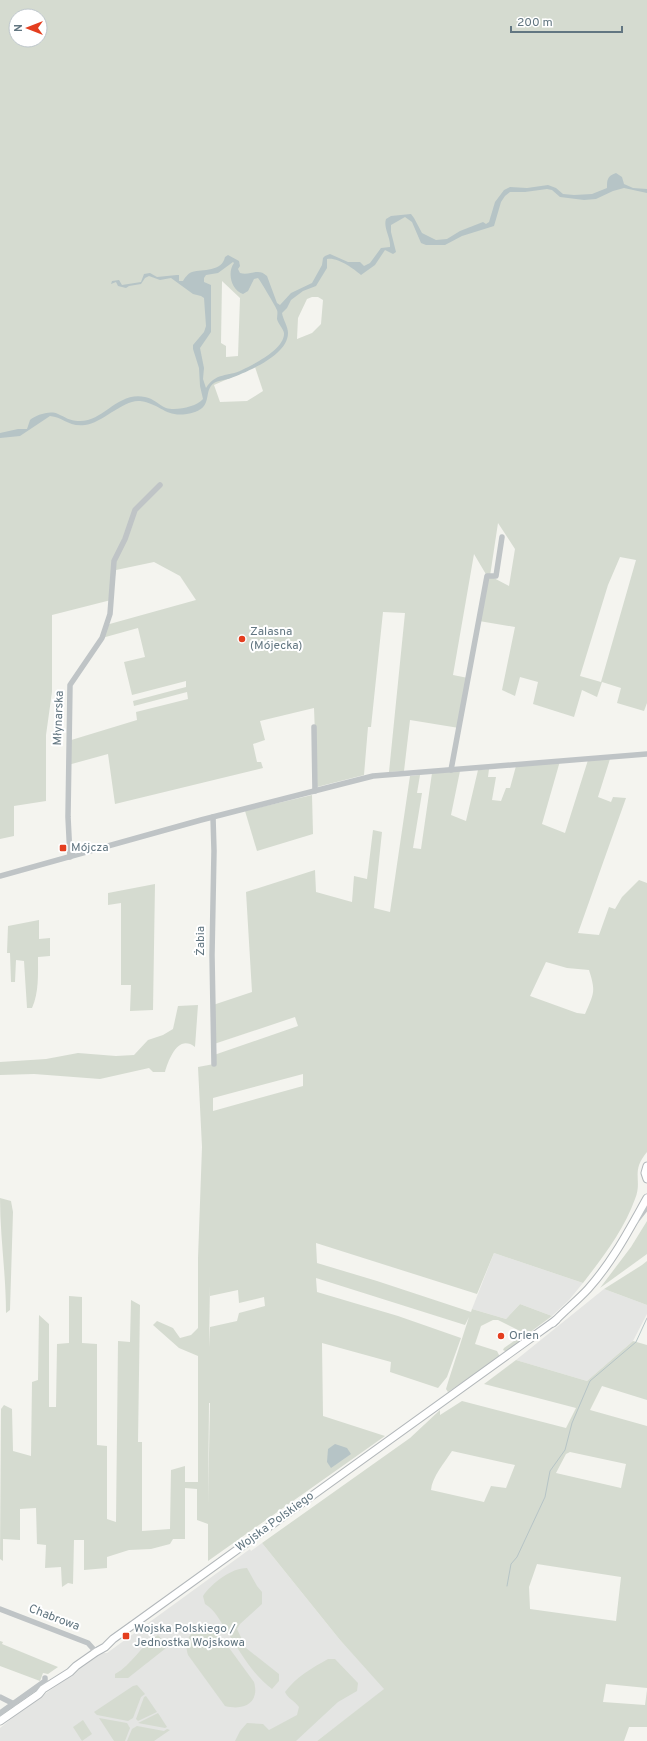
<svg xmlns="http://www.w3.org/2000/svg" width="647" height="1741" viewBox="0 0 647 1741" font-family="Overpass,sans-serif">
<rect width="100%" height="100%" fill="#f4f4ef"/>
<!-- built -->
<g fill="#e4e5e3">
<polygon points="494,1253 583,1283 569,1300 552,1316 520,1304 506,1319 472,1309"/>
<polygon points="604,1289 647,1305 647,1314 633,1341 587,1381 516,1360"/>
<polygon points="262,1543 340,1640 385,1689 317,1741 0,1741 0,1728 17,1714 102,1653 107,1653 250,1549 251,1551"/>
</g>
<!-- green -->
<g fill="#d5dbd0" fill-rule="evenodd">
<path d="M0,0h647v703l-3,8 -27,-8 4,-15 -19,-6 -5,15 -15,-7 -8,27 -41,-13 5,-22 -18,-5 -5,19 -13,-6 13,-63 -36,-6 8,-45 -13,-22 -21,121 15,3 -9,50 -49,-8 -6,51 -15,1 16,-159 -22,-1 -12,115h-3l-4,48 -47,12 -3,-79 -54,13 5,19 -12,4 4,18h4l2,6 -148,36 -7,-50 -40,11v-24l69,-21 -1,-8 52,-13 -1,-7 -53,14 -1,-5 53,-14v-6l-54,14 -8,-33 21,-5 -7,-29 -36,10 4,-13 90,-25 -16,-24 -26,-14 -38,8 -5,30 -59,15v77l-6,43v66l-32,5v30l-14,3zM16,16h24v24h-24zM222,281l18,17 -2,58 -12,1v-11l-5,-3zM312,297h6l5,3 -2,24 -9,9 -15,6 1,-21 9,-19zM255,367l8,24 -16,10 -27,1 -6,-17zM498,523l17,26 -6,37 -19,-10zM620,557l16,3 -35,122 -21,-6 28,-91z"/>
<path d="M610,759l-12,38 13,5 2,-5 13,1 -48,135 21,2 10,-28 6,2 7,-12 17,-17 8,3v269c-17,20 -4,28 -12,47 -11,31 -32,58 -52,84l-89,-30 -17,41 -161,-51 1,20 60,18 94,31 1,-3 34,10 14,-15 32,12 -23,17h-5l-26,-13h-5l-12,6 -6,18 22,7 3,6 -52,35 -2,-3 3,-10 20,-62 -4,8 -149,-47 1,14 81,24 63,22 -14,39 -9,11 -48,-16 1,-10 -69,-19 1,73 62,20 -177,125v-37l-11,-4v-31l-12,-1v51h-12l-3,5 -19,5 -22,1 -22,7v11l-23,2v-30h-10l-1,44 -5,-1 -6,4 -1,-20 -16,1 1,-23 -9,-1 -1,-36 -16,1v31l-17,-1v22l-3,-2 1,-150 3,-4 8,4 1,42 18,5 1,-74 6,-2 1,-65 10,9v83h7l1,-63 12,-1v-47l13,1v46l15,1v101l10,1v73l9,3 2,-181 12,1 1,-42 9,5 -2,137h4v89l28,-2 1,-59 14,-4v16h13v-126l-19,-8 -26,-23 4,-4 16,7 7,10 11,-3 7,-7v-70l4,-111 -4,-80 16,-3v-9l84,-29 -3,-9 -81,27 -1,-39 39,-13 -6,-100 69,-22 1,22 36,10 2,-26 13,3 6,-49 9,2 -8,76 16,4 20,-136 10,-1 -3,18h5l-9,55 8,1 11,-76 28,-2 -9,44 15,6 12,-51 11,-1 -1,8h8l-4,23 9,1 5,-13h4l6,-22 44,-5 -18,63 23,9 23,-73zM546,962l21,6 22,2c7,22 5,23 -4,44l-8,-1 -47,-17zM303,1074v12l-90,25v-13zM210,1285v11l28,-6 1,13 25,-6 1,9 -26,7 -2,8 -27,6 -1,20zM210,1403l-2,101 1,-101z"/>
<polygon points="312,795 313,834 257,851 245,811"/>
<polygon points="155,884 153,1010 130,1011 131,985 121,985 121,903 108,905 108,893"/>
<path d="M39,920v19l11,-1v18l-12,1c0,17 1,36 -6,51h-5l-3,-47 -8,-1 -1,22h-4l-1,-29h-3l1,-27z"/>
<path d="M198,1005l-3,42c-17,-13 -26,12 -30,25h-12l-4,-4 -49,11 -66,-5 -34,1v-13l46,-3 32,-6 38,3 18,-1 14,-15 15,-5 10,-6 5,-23z"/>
<path d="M0,1198l11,3 2,11 -3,98 -4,3c0,-39 -6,-77 -6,-115z"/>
<polygon points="647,1221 647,1254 600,1288 631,1247"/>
<polygon points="647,1261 647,1305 604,1289 642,1265"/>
<polygon points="521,1336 523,1340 507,1352 503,1350 504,1348"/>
<path d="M633,1341l14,4v55l-45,-14 -12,24 57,16v262l-41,-4 -3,18 42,3 2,-15v37h-18l-5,14h-307l67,-52 -44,-49 -78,-97 148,-105 30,-28v5l22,-14 104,27 10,-20 -92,-24 32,-24 71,21zM452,1451l63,14 -9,23 -15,-2 -7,16 -53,-12c1,-13 14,-28 21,-39zM570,1452l56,12 -5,24 -65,-15 10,-19zM537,1564l84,13 -5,44 -86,-12 -1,-22z"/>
<path d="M247,1568l10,18 5,6v12l-22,20 -3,5 9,19 33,26v7l-7,8c-19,-14 -32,-37 -44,-56 -8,-12 -12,-22 -23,-29l-2,-8c9,-13 28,-28 44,-28z"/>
<path d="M205,1626l11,4 38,52c6,21 -10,29 -29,24l-37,-51c-5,-15 3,-25 17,-29z"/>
<path d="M158,1635l8,9v4l-38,30h-13v-4c17,-9 26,-29 43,-39z"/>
<polygon points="0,1641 3,1642 2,1644 58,1667 48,1674 43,1673 40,1681 0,1666"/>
<path d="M328,1659h7l23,24 -1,8 -19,11 -42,39h-61l5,-10 7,-8 16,1 6,6 28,-15 2,-8c-5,-7 -11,-8 -14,-15 11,-15 27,-24 43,-33z"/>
<polygon points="137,1685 145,1694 141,1697 133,1718 128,1721 97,1715 94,1712 133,1686"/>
<polygon points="146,1696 157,1712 138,1721 136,1719 144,1697"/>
<polygon points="158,1713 167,1727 165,1728 138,1723"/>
<polygon points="99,1718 127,1723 130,1728 125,1741 114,1741"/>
<polygon points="83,1720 92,1734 82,1741 73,1727"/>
<polygon points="137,1726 164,1731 167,1729 170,1730 154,1741 127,1741 132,1729"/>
</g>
<!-- water -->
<g fill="#b6c4c6" fill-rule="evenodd">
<path d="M616,173l6,4 2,7 9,4 14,1v4l-23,-5 -11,3 -17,8 -12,1 -24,-3 -8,-7 -5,-1 -22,3h-15l-5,4 -4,6 -7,24 -32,10 -17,9h-19l-5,-2 -9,-21 -7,-5 -14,8v7l5,20 -3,2 -8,-4 -10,15 -14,10c-7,-6 -23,-18 -34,-16v9l-11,18 -13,5 -12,9 -4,8 -5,5c1,7 6,13 6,20 0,22 -39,38 -57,45 -5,2 -12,2 -17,5 -11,8 -1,23 -19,29 -29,9 -32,-8 -55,-11 -16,-2 -38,22 -55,24 -17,2 -22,-8 -35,-9l-30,20 -20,2v-5l18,-4h9l3,-9c6,-5 20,-10 28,-6 7,3 12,7 20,7 25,2 39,-30 67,-24 8,1 14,8 21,11 10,3 30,-1 37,-9l-3,-13 -1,-18 -6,-19v-4l11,-13 2,-6 -2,-28 -3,-2 -8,-2 -22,-16 -11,2 -11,-4 -4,2 -4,6 -12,2 -3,2 -8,-2 -2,-4 -5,2 1,-3 7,-1 3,5 19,-3 3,-8 6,-1 7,4 20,-2h2v6h4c2,-3 4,-7 9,-9 11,-3 30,0 33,-15l3,-2 11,6 1,5 -2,3 2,4c11,3 18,-6 27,3l10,27 3,2 11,-12 21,-10 10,-18 1,-7 2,-2 5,-2 18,8h12l4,4 6,-3 11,-15 9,-1c1,-9 -7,-19 -4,-28l5,-3 20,-2 3,4 8,15 14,7 11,-1 13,-8 23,-9 3,2 3,-2 6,-20 9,-12 6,-3 17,1 21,-3 8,3 7,6 11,1 18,-1 15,-6c0,-8 0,-12 9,-15zM233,262l1,1c-7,9 -3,27 9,31l5,-3 6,-12 4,-1c2,2 18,29 19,32 1,3 0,6 0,9 1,5 6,9 7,14 1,16 -30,31 -42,37 -14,7 -26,2 -36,18l-3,-9 1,-11 -4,-20 11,-16v-47l-7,-3v-4l2,-3 12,-2z"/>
<polygon points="335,1444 347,1448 351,1454 331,1468 327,1462 328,1449"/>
</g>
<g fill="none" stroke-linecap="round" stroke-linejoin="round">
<!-- stream -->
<polyline stroke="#b6c4c6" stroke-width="1" points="507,1586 511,1564 517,1557 545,1497 550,1471 565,1450 572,1423 590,1381 636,1342 647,1318"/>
<!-- major casing -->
<g stroke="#b2b7ba" stroke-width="9">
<g id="major">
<polyline points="647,1166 645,1173 647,1179"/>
<path d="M553,1323c11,-12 24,-22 35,-34 25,-28 41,-59 59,-91"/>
<polyline points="0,1721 39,1694 43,1689 70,1672 76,1666 96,1652 105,1647 113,1639 134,1624 556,1320"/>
</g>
</g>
<!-- minor -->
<g stroke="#bfc4c6" stroke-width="5.5">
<polyline points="314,727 315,791"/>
<polyline points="451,770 487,576 496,576 502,537"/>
<polyline points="213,817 214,851 212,955 214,1064"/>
<polyline points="70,857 68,817 70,685 102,638 110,614 114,561 125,539 135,510 160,485"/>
<polyline points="0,876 201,820 373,776 647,754"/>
<polyline points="636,1221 647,1207"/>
<polyline points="0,1609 88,1643 96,1652"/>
<polyline points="0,1697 14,1704"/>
<polyline points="0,1713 45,1681 45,1678"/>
</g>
<!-- major -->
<use href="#major" stroke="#fff" stroke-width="7"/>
</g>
<!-- markers -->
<g fill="#e43e1f" stroke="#fff" stroke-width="1.5">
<circle cx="242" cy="639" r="4"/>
<rect x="59" y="844" width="8" height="8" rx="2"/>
<circle cx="501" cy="1336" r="4"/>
<rect x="122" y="1632" width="8" height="8" rx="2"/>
</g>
<g text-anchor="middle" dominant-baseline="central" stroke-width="4" stroke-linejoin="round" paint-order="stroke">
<!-- poi labels -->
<g font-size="12" fill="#627681" stroke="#fff" text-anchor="start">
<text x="250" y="632">Zalasna<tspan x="250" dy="14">(Mójecka)</tspan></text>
<text x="71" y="848">Mójcza</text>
<text x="509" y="1336">Orlen</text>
<text x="134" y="1629">Wojska Polskiego /<tspan x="134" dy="14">Jednostka Wojskowa</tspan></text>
</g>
<!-- street labels -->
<g font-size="12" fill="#627681" stroke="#fff">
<text transform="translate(59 718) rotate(-88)">Młynarska</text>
<text transform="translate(201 941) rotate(-90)">Żabia</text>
<text transform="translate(275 1522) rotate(-36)">Wojska Polskiego</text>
<text transform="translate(54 1618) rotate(21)">Chabrowa</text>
</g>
</g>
<!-- north arrow -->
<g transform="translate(28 28) rotate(270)"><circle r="19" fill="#ffffff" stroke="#c0c8cd"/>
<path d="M0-3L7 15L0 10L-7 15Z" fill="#e43e1f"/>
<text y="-6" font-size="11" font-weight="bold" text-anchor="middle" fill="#627681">N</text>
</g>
<!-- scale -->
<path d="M511 26v6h111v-6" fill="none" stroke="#627681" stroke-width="2"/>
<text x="517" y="26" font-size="12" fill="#627681" stroke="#ffffff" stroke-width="3" paint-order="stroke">200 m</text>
</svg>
